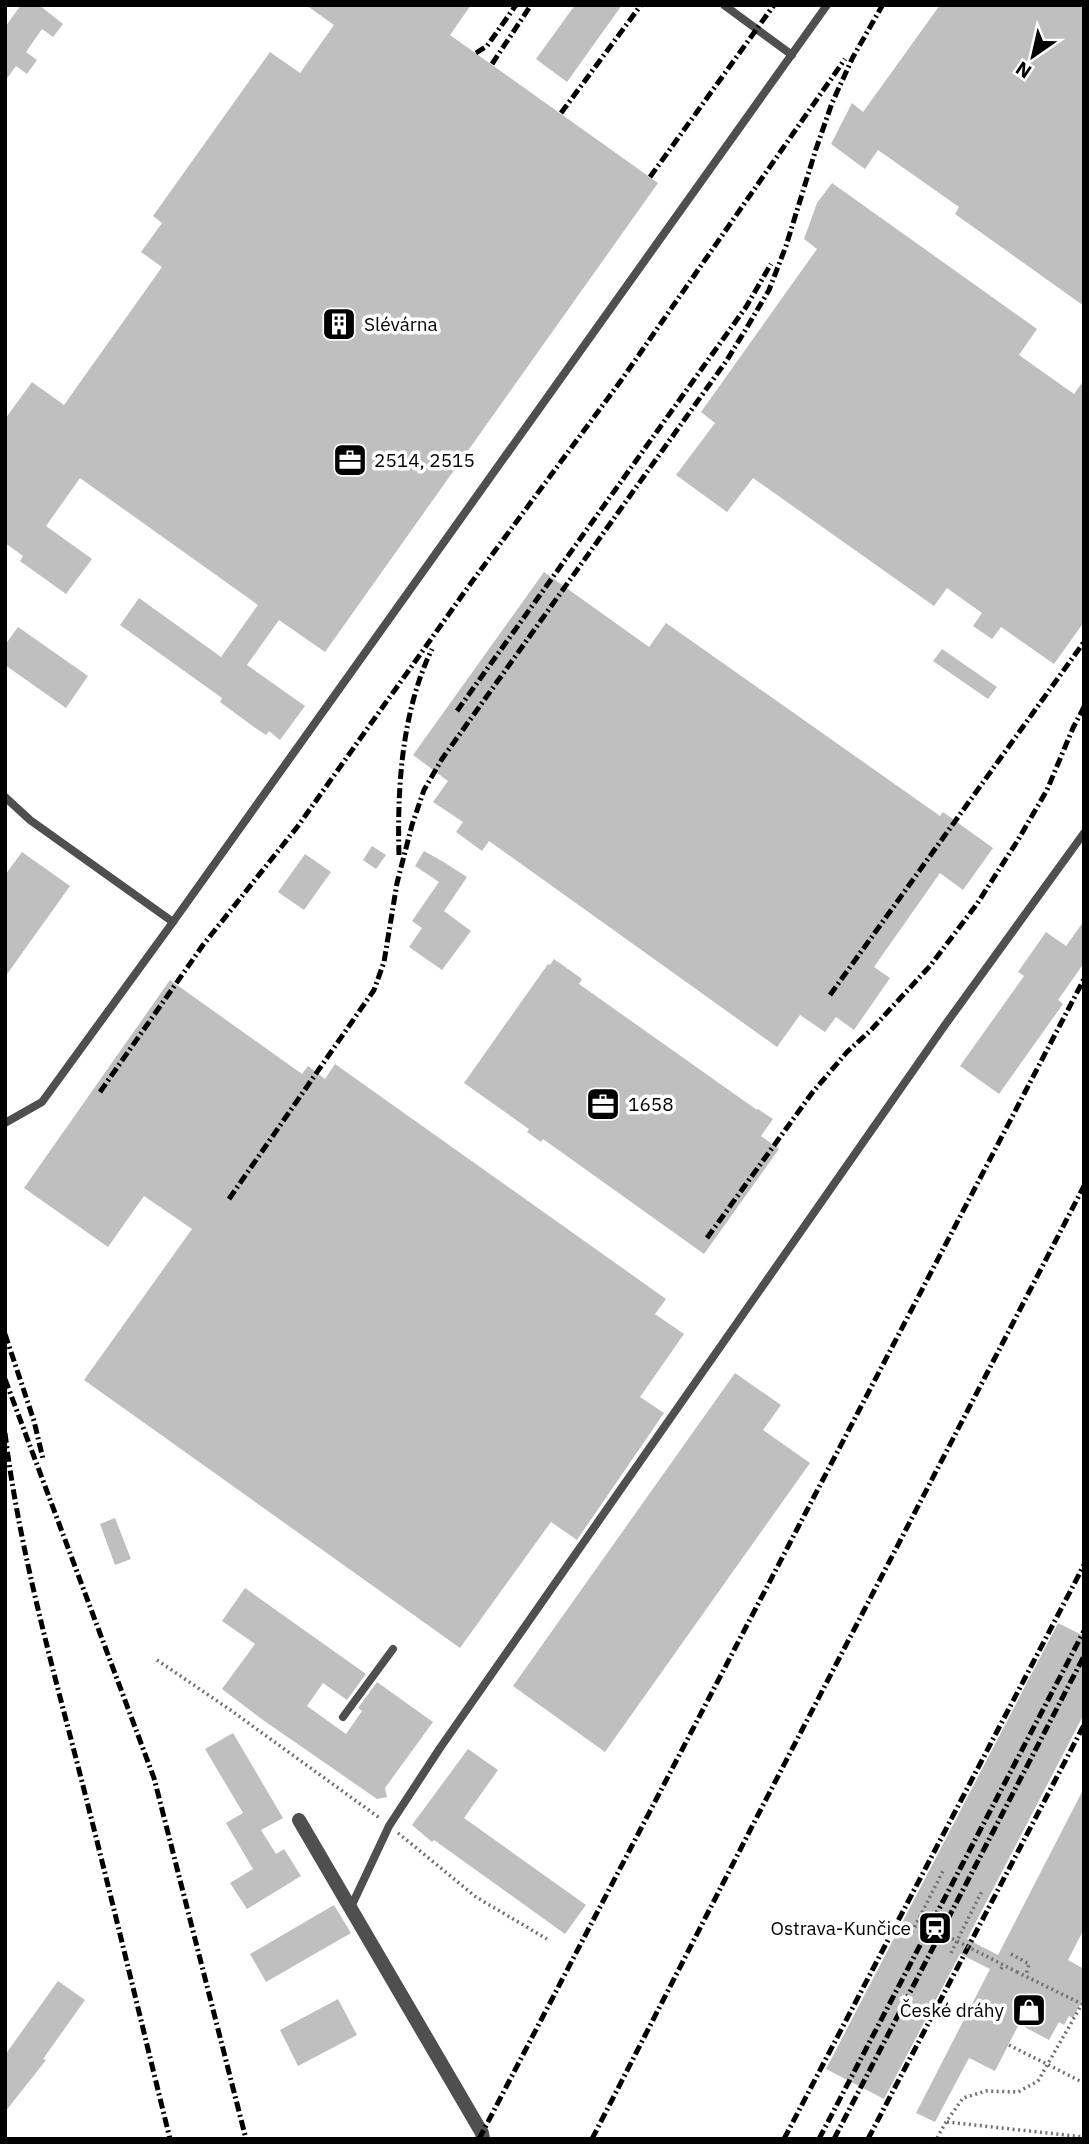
<svg xmlns="http://www.w3.org/2000/svg" width="1089" height="2144" viewBox="0 0 1089 2144" font-family="'IBM Plex Sans',sans-serif">
<rect width="100%" height="100%" fill="#fff"/>
<!-- building -->
<g fill="#bfbfbf">
<polygon points="21,5 39,5 63,24 53,37 42,29 26,52 37,60 27,74 16,66 5,81 5,27"/>
<polygon points="306,5 471,5 450,35 658,183 325,652 279,620 247,665 305,706 280,740 269,731 266,735 254,727 220,702 222,698 120,625 139,598 221,657 258,605 80,478 46,526 92,559 66,594 20,561 23,556 5,543 5,419 32,382 64,405 162,267 141,252 162,223 153,216 270,52 300,73 334,25"/>
<polygon points="575,5 622,5 567,82 536,59"/>
<polygon points="940,5 1084,5 1084,306 955,214 959,207 878,150 865,169 831,144 852,103 863,112"/>
<polygon points="832,183 1037,329 1019,355 1074,394 1084,380 1084,622 1054,664 1001,627 992,639 973,626 982,613 947,588 934,606 753,478 727,512 676,475 715,423 701,412 817,249 804,239 817,203"/>
<polygon points="544,572 649,647 666,623 940,816 943,812 993,848 963,890 940,873 874,967 890,978 854,1030 836,1017 825,1032 800,1015 777,1047 489,841 482,851 456,832 463,822 433,802 448,781 413,755"/>
<polygon points="18,627 88,676 66,708 5,665 5,645"/>
<polygon points="942,649 997,687 988,699 933,661"/>
<polygon points="372,846 386,855 376,869 363,860"/>
<polygon points="424,851 442,861 467,877 444,911 471,931 442,970 409,947 422,928 412,921 439,882 415,866"/>
<polygon points="22,852 70,886 5,977 5,875"/>
<polygon points="305,854 331,872 304,910 278,892"/>
<polygon points="1084,921 1084,963 1058,1000 1063,1004 999,1094 960,1066 1024,976 1018,972 1046,932 1066,946"/>
<polygon points="554,959 582,979 579,984 757,1110 758,1109 773,1119 761,1136 779,1149 704,1254 543,1139 541,1142 527,1132 529,1129 464,1083 548,964 550,965"/>
<polygon points="170,980 302,1074 308,1066 325,1079 335,1064 666,1299 655,1314 684,1334 640,1397 664,1413 577,1540 551,1522 460,1648 84,1380 192,1229 144,1196 108,1247 24,1188"/>
<polygon points="735,1373 781,1405 763,1430 810,1463 605,1752 513,1686"/>
<polygon points="115,1518 131,1559 115,1565 100,1524"/>
<polygon points="245,1588 366,1674 347,1700 323,1683 307,1706 346,1734 362,1711 358,1708 377,1682 433,1722 385,1788 387,1797 377,1799 263,1720 222,1689 255,1644 222,1621"/>
<polygon points="1058,1623 1084,1636 1084,1714 967,1939 998,1955 1084,1788 1084,1929 1068,1960 1084,1969 1084,1997 1073,2018 1069,2016 1064,2025 1059,2022 1049,2040 1019,2024 995,2071 969,2058 935,2122 916,2113 990,1969 960,1954 884,2099 826,2069"/>
<polygon points="233,1733 283,1818 261,1830 276,1854 284,1849 301,1876 247,1909 230,1883 253,1869 226,1823 243,1813 205,1749"/>
<polygon points="468,1749 498,1770 464,1818 586,1905 565,1934 434,1840 432,1842 412,1825"/>
<polygon points="334,1905 351,1933 266,1982 250,1954"/>
<polygon points="58,1981 85,2000 43,2059 46,2060 5,2112 5,2055"/>
<polygon points="338,1999 357,2035 298,2066 280,2030"/>
</g>
<g fill="none" stroke-linecap="round" stroke-linejoin="round">
<!-- path -->
<g stroke="#717171" stroke-width="3.5" stroke-dasharray="2 3.5" stroke-linecap="butt">
<polyline points="157,1660 229,1709 381,1819"/>
<polyline points="398,1833 476,1897 547,1939"/>
<polyline points="912,1932 943,1871"/>
<polyline points="951,1953 982,1891"/>
<polyline points="1011,1954 1029,1964 1026,1975"/>
<polyline points="1001,1969 1003,1965"/>
<polyline points="1009,2045 1084,2083"/>
<polyline points="947,2122 1084,2137"/>
<polyline points="937,2138 946,2122 963,2098 986,2091 1018,2092 1038,2081 1082,2004 1017,1972"/>
</g>
<!-- lane -->
<g stroke="#4f4f4f" stroke-width="8">
<polyline points="724,5 792,55"/>
<polyline points="5,797 30,820 173,922"/>
<polyline points="5,1123 42,1102 173,922 827,5"/>
<polyline points="343,1717 393,1649"/>
<polyline points="350,1909 389,1826 440,1748 945,1025 1084,833"/>
</g>
<!-- street -->
<polyline stroke="#4f4f4f" stroke-width="14" points="299,1820 482,2133 483,2139"/>
<!-- rail -->
<g stroke="#000" stroke-width="5" stroke-dasharray="10 3.5 2 3.5" stroke-linecap="butt">
<polyline points="476,53 487,46 516,5"/>
<polyline points="492,64 531,5"/>
<polyline points="561,113 641,5"/>
<polyline points="650,177 774,5"/>
<polyline points="457,711 746,307 771,264"/>
<path d="M399,855c-2,-68 3,-144 33,-206"/>
<polyline points="830,995 1084,642"/>
<polyline points="100,1092 203,945 298,826 471,583 620,382 845,59"/>
<polyline points="229,1199 374,990 384,962 397,883 412,825 424,790 442,759 727,360 746,329 769,290 786,246 816,149 832,103 853,57 882,6"/>
<polyline points="707,1238 812,1093 847,1052 870,1031 930,966 977,904 1018,840 1047,790 1073,728 1084,707"/>
<polyline points="5,1334 34,1421 43,1459"/>
<polyline points="5,1379 154,1778 246,2139"/>
<path d="M5,1433c14,115 46,228 75,341 31,121 60,243 90,365"/>
<polyline points="479,2139 1084,979"/>
<polyline points="592,2139 760,1811 1084,1186"/>
<polyline points="784,2139 1084,1565"/>
<polyline points="819,2139 1084,1631"/>
<polyline points="834,2139 1084,1656"/>
<polyline points="868,2139 1084,1725"/>
</g>
<!-- path-bridge -->
<polyline stroke="#717171" stroke-width="3.5" stroke-dasharray="2 3.5" stroke-linecap="butt" points="918,1921 1017,1972"/>
</g>
<!-- icons -->
<defs>
<g id="building-square" transform="scale(1.75)"><rect x="-9" y="-9" width="18" height="18" rx="4" fill="#000" stroke="#fff"/><path d="M-4-6H4V6H1V3H-1V6H-4ZM-2.5-4.3h1.7v1.8h-1.7ZM.8-4.3h1.7v1.8H.8ZM-2.5-1h1.7V.8h-1.7ZM.8-1h1.7V.8H.8Z" fill="#fff"/></g>
<g id="office-square" transform="scale(1.75)"><rect x="-9" y="-9" width="18" height="18" rx="4" fill="#000" stroke="#fff"/><path d="M-6-3h4V-5.5h4V-3h4V5H-6ZM-1-4.5V-3h2v-1.5ZM-6 0V1H6V0Z" fill="#fff"/></g>
<g id="station-square" transform="scale(1.75)"><rect x="-9" y="-9" width="18" height="18" rx="4" fill="#000" stroke="#fff"/><path d="M-3-6H3Q5-6 5-4V2Q5 4 3 4L4.5 6H3L1.5 4h-3L-3 6H-4.5L-3 4Q-5 4-5 2V-4Q-5-6-3-6ZM-3.5-4v3h7v-3ZM-3.5 1v1.5H-2V1ZM2 1v1.5H3.5V1Z" fill="#fff"/></g>
<g id="shop-square" transform="scale(1.75)"><rect x="-9" y="-9" width="18" height="18" rx="4" fill="#000" stroke="#fff"/><path d="M-5-2.5h2.3a2.7 3.5 0 0 1 5.4 0H5L5.5 6h-11ZM-1.5-2.5h3a1.5 2.3 0 0 0-3 0Z" fill="#fff"/></g>
</defs>
<g fill-rule="evenodd">
<use href="#building-square" x="339" y="324"/>
<use href="#office-square" x="350" y="460"/>
<use href="#office-square" x="603" y="1104"/>
<use href="#station-square" x="935" y="1928"/>
<use href="#shop-square" x="1029" y="2010"/>
</g>
<g text-anchor="middle" dominant-baseline="central" stroke-width="7" stroke-linejoin="round" paint-order="stroke">
<!-- poi labels -->
<g font-size="19" fill="#000" stroke="#fff" text-anchor="start">
<text x="364" y="324">Slévárna</text>
<text x="374" y="460">2514, 2515</text>
<text x="628" y="1104">1658</text>
<text x="911" y="1928" text-anchor="end">Ostrava-Kunčice</text>
<text x="1004" y="2010" text-anchor="end">České dráhy</text>
</g>
</g>
<!-- border -->
<rect width="1089" height="2144" fill="none" stroke="#000000" stroke-width="14"/>
<!-- north arrow -->
<g transform="translate(1033 56) rotate(214)" stroke="#ffffff" stroke-width="5" paint-order="stroke">
<path d="M0-5L12 26L0 18L-12 26Z" fill="#000000"/>
<text y="-10" font-size="19" font-weight="bold" text-anchor="middle" fill="#000000">N</text>
</g>
</svg>
